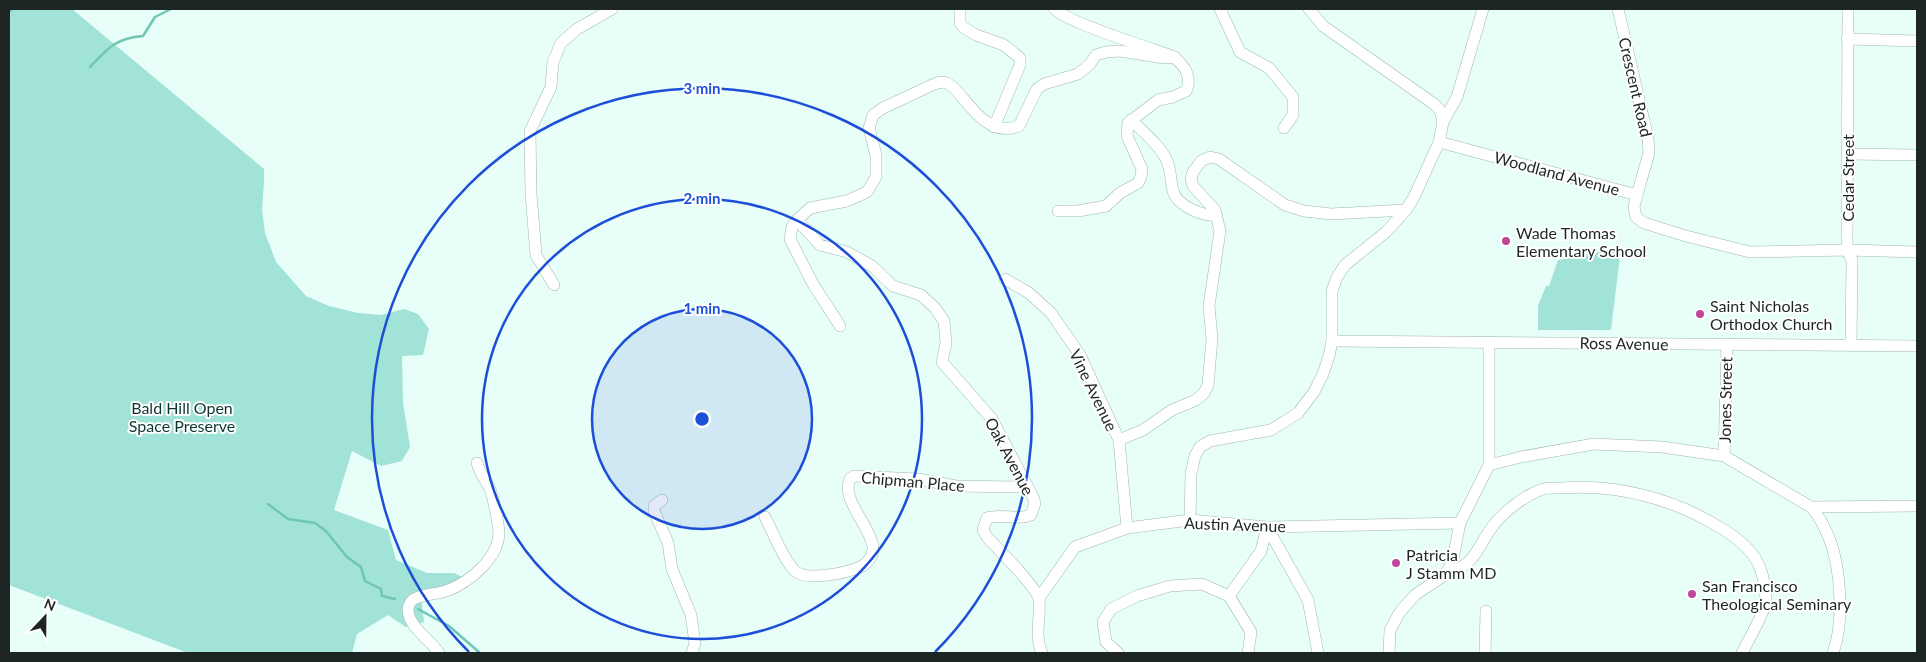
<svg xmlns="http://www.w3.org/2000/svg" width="1926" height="662" viewBox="0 0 1926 662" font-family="Lato,sans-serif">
<rect width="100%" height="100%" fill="#e7fef9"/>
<!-- green -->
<g fill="#a1e3d6">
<polygon points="9,9 72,9 264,169 264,181 262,210 265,233 276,262 306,296 329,306 358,313 381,315 404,309 418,314 429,329 423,355 402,356 403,403 410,447 402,461 381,466 352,451 334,510 388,530 396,560 427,573 454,573 467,579 422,603 424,622 406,627 388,615 357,634 352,653 188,653 9,585"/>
<polygon points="1621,248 1611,330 1538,330 1538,306 1546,286 1549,286 1558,260"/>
</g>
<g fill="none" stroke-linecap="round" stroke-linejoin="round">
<!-- stream -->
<g stroke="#70c6b6" stroke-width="2.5">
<polyline points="9,12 12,9"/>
<path d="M90,67c18,-19 26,-29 53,-31l12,-19 16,-8"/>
<polyline points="268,504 288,519 315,523 326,531 347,557 361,567 365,581 381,589 382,596 395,599"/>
<polyline points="418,609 449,626 480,653"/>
</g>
<!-- minor casing -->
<g stroke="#9fb6b1" stroke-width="12">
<g id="minor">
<polyline points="960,9 960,23 963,27 976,35 1004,45 1020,58 1020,65 994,127"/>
<path d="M1055,9c12,13 78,33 99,41 6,2 16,4 21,8 11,9 17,21 11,33l-13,6 -15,3 -30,23 -1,13 15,33 -1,8 -3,6 -18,10 -14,13 -28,5h-20"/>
<polyline points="1220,9 1240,52 1269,68 1293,97 1293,115 1284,128"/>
<polyline points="1309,9 1323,26 1434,104 1440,110 1443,122"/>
<polyline points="1618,9 1648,138 1649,153 1637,195"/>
<polyline points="1848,9 1847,250 1852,260 1851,345"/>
<polyline points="1847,39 1917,41"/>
<path d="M1131,120c12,12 29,25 36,41 9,24 -3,35 26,49 7,3 14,6 22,5"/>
<polyline points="1439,142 1637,195 1634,206 1636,217 1644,223 1686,236 1750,252 1847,250 1917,252"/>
<polyline points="1848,154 1917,155"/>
<path d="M797,220l23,25 27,7 25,14 21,20 28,9 14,13 9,13 2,22 -4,19 50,57 41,78 2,6 -4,12c-14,6 -30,-2 -44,3l-4,12 4,7c10,11 51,51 52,63 2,17 -5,36 3,53"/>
<polyline points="1005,279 1029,293 1051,313 1080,355 1119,440 1127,528"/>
<polyline points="554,285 536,255 531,194 530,131 551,87 553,62 561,43 577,29 612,9"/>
<path d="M840,326l-27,-42 -23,-45 2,-12 5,-7 13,-12 37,-7 20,-9 9,-15v-22l-7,-27 4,-13 10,-7 49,-23c5,-2 10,-4 15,-2 6,3 11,9 15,14 15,18 31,39 57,29l18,-37 7,-5 34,-10 12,-10 6,-9 10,-3 14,-1 44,7 11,-1"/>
<polyline points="1332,341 1917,346"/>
<polyline points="1119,440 1143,430 1172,410 1196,400 1204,393 1208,385 1212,339 1209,306 1220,231 1215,210 1193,186 1191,179 1193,172 1201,161 1210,157 1219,159 1285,205 1304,211 1331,214 1406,210"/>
<polyline points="1724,456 1727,344"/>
<polyline points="1489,465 1521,457 1594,444 1662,447 1724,456 1811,507 1917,506"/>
<polyline points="662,500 654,506 654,511 668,543 672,569 691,615 695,643 692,653"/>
<path d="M1811,507c5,6 10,13 13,20 17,31 21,93 9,126"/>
<path d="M765,517c8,15 17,40 29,53 11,12 52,3 66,-3 7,-3 13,-10 13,-18 0,-21 -33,-49 -23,-70l4,-3 64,3 38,7 61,1 10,-2"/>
<polyline points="1190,520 1191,474 1195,456 1200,447 1210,441 1271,430 1298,413 1314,392 1323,374 1329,356 1332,341 1332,291 1337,277 1345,265 1386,232 1406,210 1414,197 1439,142 1443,122 1457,97 1483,9"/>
<polyline points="1267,527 1308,600 1318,653"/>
<path d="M1443,576c33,-12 31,-23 49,-49 11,-15 31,-30 48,-37 6,-3 15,-2 22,-2 56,-4 112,11 159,40 15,9 33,23 39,40 4,10 7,27 5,37 -3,12 -17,36 -23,48"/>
<polyline points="1229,596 1251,632 1248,653"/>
<polyline points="1039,598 1075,547 1127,528 1190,520 1267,527 1460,523"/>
<path d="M439,653c-9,-14 -30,-25 -31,-43 0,-5 3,-10 8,-12 9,-4 20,-4 30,-7 23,-8 53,-33 53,-59 -1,-10 -6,-38 -10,-45 -5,-9 -9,-14 -12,-24"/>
<polyline points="1118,653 1106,642 1103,622 1111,609 1137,596 1170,586 1202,584 1229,596 1261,551 1267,527"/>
<polyline points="1389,653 1390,630 1400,612 1415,595 1443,576 1452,564 1460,523 1489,465 1489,342"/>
<polyline points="1485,653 1486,611"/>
</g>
</g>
<!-- minor -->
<use href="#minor" stroke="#fff" stroke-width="11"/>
</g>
<!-- distance rings -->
<circle cx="702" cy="419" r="110" fill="#1d4ed8" fill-opacity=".12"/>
<g fill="none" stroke="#1d4ed8" stroke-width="2.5">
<circle cx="702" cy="419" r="110"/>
<circle cx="702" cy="419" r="220"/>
<path d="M469 652A330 330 0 1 1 935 652"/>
</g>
<!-- markers -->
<g fill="#bf4699" stroke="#fff" stroke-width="2">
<circle cx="1506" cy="241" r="5"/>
<circle cx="1700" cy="314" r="5"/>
<circle cx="1396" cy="563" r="5"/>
<circle cx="1692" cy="594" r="5"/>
</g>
<g text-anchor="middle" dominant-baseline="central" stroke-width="4" stroke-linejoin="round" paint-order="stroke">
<!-- street labels -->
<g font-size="16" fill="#1d2624" stroke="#fff">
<text transform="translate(1636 87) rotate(77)">Crescent Road</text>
<text transform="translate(1557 173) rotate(15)">Woodland Avenue</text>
<text transform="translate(1847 178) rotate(-90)">Cedar Street</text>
<text transform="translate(1624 343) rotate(1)">Ross Avenue</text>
<text transform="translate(1094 390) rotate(64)">Vine Avenue</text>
<text transform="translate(1725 400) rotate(-89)">Jones Street</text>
<text transform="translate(1010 456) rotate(62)">Oak Avenue</text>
<text transform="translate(913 481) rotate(5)">Chipman Place</text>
<text transform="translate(1235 524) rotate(2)">Austin Avenue</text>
</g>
<!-- poi labels -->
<g font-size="16" fill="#1d2624" stroke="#fff" text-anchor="start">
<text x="1516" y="232">Wade Thomas<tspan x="1516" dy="18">Elementary School</tspan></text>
<text x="1710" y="305">Saint Nicholas<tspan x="1710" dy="18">Orthodox Church</tspan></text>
<text x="1406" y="554">Patricia<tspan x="1406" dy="18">J Stamm MD</tspan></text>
<text x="1702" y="585">San Francisco<tspan x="1702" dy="18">Theological Seminary</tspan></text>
</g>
<!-- park labels -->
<g font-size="16" fill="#0d3630" stroke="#fff">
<text x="182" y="407">Bald Hill Open<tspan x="182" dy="18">Space Preserve</tspan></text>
</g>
</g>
<circle cx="702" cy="419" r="8" fill="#1d4ed8" stroke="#fff" stroke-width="2.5"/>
<g font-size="15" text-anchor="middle" font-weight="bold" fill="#1d4ed8" stroke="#fff" stroke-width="4" stroke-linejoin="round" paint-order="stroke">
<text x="702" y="94">3 min</text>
<text x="702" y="204">2 min</text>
<text x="702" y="314">1 min</text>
</g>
<!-- border -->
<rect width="1926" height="662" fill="none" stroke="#1d2624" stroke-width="20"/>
<!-- north arrow -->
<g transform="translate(45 617) rotate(22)" stroke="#ffffff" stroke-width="4" paint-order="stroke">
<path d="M0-4L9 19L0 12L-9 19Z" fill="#1d2624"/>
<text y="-8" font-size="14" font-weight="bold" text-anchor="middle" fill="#1d2624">N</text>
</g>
</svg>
